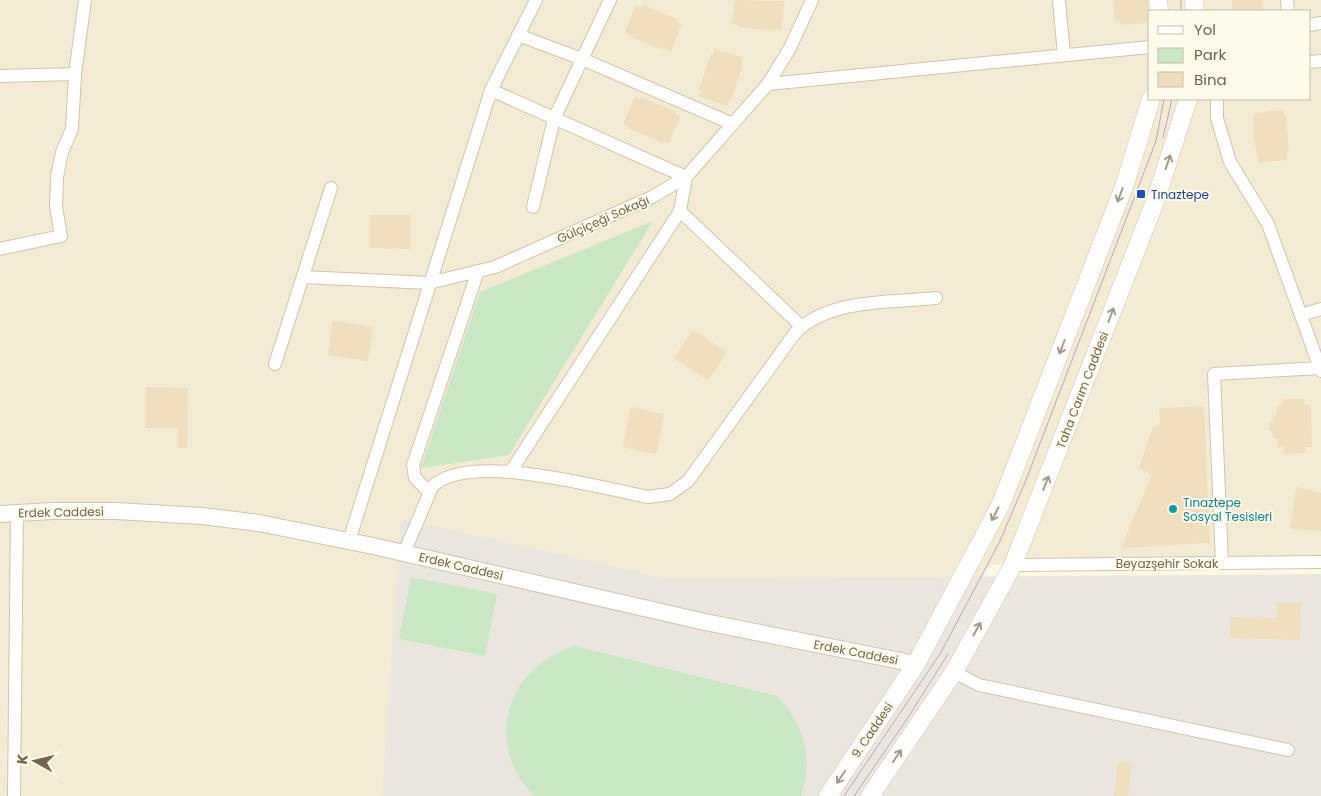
<svg xmlns="http://www.w3.org/2000/svg" width="1321" height="796" viewBox="0 0 1321 796" font-family="Poppins,sans-serif">
<rect width="100%" height="100%" fill="#fbf8e4"/>
<!-- residential -->
<path fill="#f3ecd2" fill-rule="evenodd" d="M0,0h1321v563l-332,2 -13,26 -124,205h-852zM1150,11h160v88h-160z"/>
<!-- industrial -->
<polygon fill="#ebe7de" points="401,518 671,579 1321,574 1321,796 382,796"/>
<!-- green -->
<g fill="#c9e8c3">
<polygon points="653,221 509,455 421,468 480,292"/>
<polygon points="411,577 497,594 485,656 399,639"/>
<path d="M575,646l202,50c27,28 37,63 24,100h-267c-51,-53 -28,-129 41,-150z"/>
</g>
<!-- building -->
<g fill="#f0debc">
<polygon points="735,0 785,1 781,30 775,29 775,31 738,27 738,25 732,24"/>
<polygon points="1113,0 1148,0 1149,23 1121,25 1120,21 1115,21"/>
<polygon points="1232,0 1262,0 1263,11 1232,10"/>
<polygon points="636,5 642,8 643,5 677,19 677,22 682,24 671,51 656,47 630,37 631,35 625,32"/>
<polygon points="715,49 743,58 741,64 743,65 731,100 729,100 727,106 699,96 701,90 699,90 711,54 713,55"/>
<polygon points="635,97 640,99 641,97 675,111 675,114 680,116 669,143 663,141 662,143 628,128 629,126 623,124"/>
<polygon points="1283,110 1284,116 1286,116 1289,153 1287,153 1287,160 1258,162 1254,136 1254,113"/>
<polygon points="370,215 410,215 410,249 369,248"/>
<polygon points="333,321 373,327 368,361 328,355"/>
<polygon points="693,330 727,352 708,380 674,358"/>
<polygon points="146,387 188,388 187,448 177,448 178,428 145,428"/>
<polygon points="1283,399 1304,399 1304,405 1311,405 1312,447 1305,447 1306,453 1284,454 1284,447 1278,448 1278,438 1273,438 1273,431 1269,431 1269,422 1273,422 1273,416 1277,415 1277,406 1283,405"/>
<polygon points="1204,406 1210,543 1121,548 1152,475 1139,468 1153,427 1160,426 1159,408"/>
<polygon points="631,407 664,414 656,454 623,447"/>
<polygon points="1296,487 1321,493 1321,531 1290,529"/>
<polygon points="1277,602 1301,603 1300,640 1230,638 1230,617 1277,618"/>
<polygon points="1118,761 1132,762 1128,796 1114,796"/>
</g>
<g fill="none" stroke-linecap="round" stroke-linejoin="round">
<!-- minor casing -->
<g stroke="#cec4ae" stroke-width="14">
<g id="minor">
<polyline points="1059,0 1064,55"/>
<polyline points="1287,0 1288,11"/>
<polyline points="1310,25 1321,23"/>
<polyline points="518,35 582,59 733,124"/>
<polyline points="1310,62 1321,61"/>
<polyline points="0,76 75,74"/>
<polyline points="768,84 1150,47"/>
<polyline points="491,90 686,177 680,211 511,471"/>
<polyline points="1217,99 1217,118 1230,162 1268,224 1321,371"/>
<polyline points="533,207 554,119 610,0"/>
<polyline points="680,211 801,326"/>
<polyline points="0,249 61,236 56,207 57,177 62,152 72,129 75,74 85,0"/>
<polyline points="303,277 429,283 495,267 652,197 686,177 768,84 790,48 812,0"/>
<polyline points="1301,315 1321,309"/>
<polyline points="275,364 331,188"/>
<polyline points="429,492 415,478 413,465 478,271"/>
<polyline points="349,541 491,90 536,0"/>
<path d="M404,553l28,-66c35,-37 169,1 216,10l22,-3 18,-13 107,-148c34,-35 96,-30 141,-35"/>
<polyline points="1222,563 1214,374 1321,368"/>
<polyline points="1013,565 1321,562"/>
<polyline points="954,672 979,685 1288,750"/>
<polyline points="14,796 17,512"/>
</g>
</g>
<!-- tertiary casing -->
<g stroke="#cec4ae" stroke-width="18">
<polyline id="tertiary" points="0,514 52,511 116,511 202,516 259,523 373,546 705,622 916,664"/>
</g>
<!-- secondary casing -->
<g stroke="#cfc3a8" stroke-width="19">
<g id="secondary">
<polyline points="1158,0 1159,11"/>
<polyline points="1194,0 1195,11"/>
<polyline points="828,796 916,664 1001,504 1125,184 1151,99"/>
<polyline points="870,796 954,672 1013,565 1156,199 1188,99"/>
</g>
</g>
<!-- minor -->
<use href="#minor" stroke="#fff" stroke-width="12"/>
<!-- tertiary -->
<use href="#tertiary" stroke="#fff" stroke-width="16"/>
<!-- secondary -->
<use href="#secondary" stroke="#fff" stroke-width="18"/>
<!-- tram -->
<g stroke="#bda3c4" stroke-width="1">
<polyline points="1181,11 1181,0"/>
<polyline points="1163,138 1172,99"/>
<polyline points="844,796 940,654 999,543 1026,480 1156,141 1164,99"/>
<polyline points="854,796 907,719 948,654"/>
</g>
</g>
<!-- one-way arrows -->
<defs><path id="oneway-shaft" d="M-6 0H5M1.5-3L5.5 0L1.5 3" fill="none" stroke-width="1.6" stroke-linecap="round" stroke-linejoin="round" transform="scale(1.25)"/></defs>
<g stroke="#a49a89">
<use href="#oneway-shaft" transform="translate(1168 162) rotate(-71)"/>
<use href="#oneway-shaft" transform="translate(1120 195) rotate(111)"/>
<use href="#oneway-shaft" transform="translate(1111 315) rotate(-69)"/>
<use href="#oneway-shaft" transform="translate(1062 347) rotate(111)"/>
<use href="#oneway-shaft" transform="translate(1046 483) rotate(-69)"/>
<use href="#oneway-shaft" transform="translate(995 514) rotate(118)"/>
<use href="#oneway-shaft" transform="translate(977 629) rotate(-61)"/>
<use href="#oneway-shaft" transform="translate(897 756) rotate(-56)"/>
<use href="#oneway-shaft" transform="translate(841 777) rotate(124)"/>
</g>
<!-- markers -->
<rect fill="#1a4fb4" stroke="#fefbea" stroke-width="2" x="1136" y="189" width="10" height="10" rx="2.5"/>
<circle fill="#0f9aa8" stroke="#fefbea" stroke-width="2" cx="1173" cy="509" r="5"/>
<g text-anchor="middle" dominant-baseline="central" stroke-width="4" stroke-linejoin="round" paint-order="stroke">
<!-- transit labels -->
<g font-size="12" fill="#164399" stroke="#fefbea" text-anchor="start">
<text x="1151" y="194">Tınaztepe</text>
</g>
<!-- street labels -->
<g font-size="12" fill="#73634a" stroke="#fefbea">
<text transform="translate(603 219) rotate(-24)">Gülçiçeği Sokağı</text>
<text transform="translate(1082 390) rotate(-69)">Taha Carım Caddesi</text>
<text transform="translate(61 512) rotate(-1)">Erdek Caddesi</text>
<text x="1167" y="563">Beyazşehir Sokak</text>
<text transform="translate(461 566) rotate(13)">Erdek Caddesi</text>
<text transform="translate(856 652) rotate(11)">Erdek Caddesi</text>
<text transform="translate(872 730) rotate(-56)">9. Caddesi</text>
</g>
<!-- culture labels -->
<g font-size="12" fill="#0d838f" stroke="#fefbea" text-anchor="start">
<text x="1183" y="502">Tınaztepe<tspan x="1183" dy="14">Sosyal Tesisleri</tspan></text>
</g>
</g>
<!-- legend -->
<rect x="1148" y="10" width="162" height="90" fill="#fefbea" stroke="#c6beaa"/>
<rect x="1158" y="26" width="25" height="8" fill="#ffffff" stroke="#c6beaa"/>
<text x="1194" y="35" font-size="15" fill="#73634a">Yol</text>
<rect x="1158" y="48" width="25" height="15" fill="#c9e8c3" stroke="#c6beaa"/>
<text x="1194" y="60" font-size="15" fill="#73634a">Park</text>
<rect x="1158" y="72" width="25" height="15" fill="#f0debc" stroke="#c6beaa"/>
<text x="1194" y="85" font-size="15" fill="#73634a">Bina</text>
<!-- north arrow -->
<g transform="translate(35 761) rotate(278)" stroke="#fefbea" stroke-width="4" paint-order="stroke">
<path d="M0-4L9 19L0 12L-9 19Z" fill="#73634a"/>
<text y="-8" font-size="14" font-weight="bold" text-anchor="middle" fill="#73634a">K</text>
</g>
</svg>
